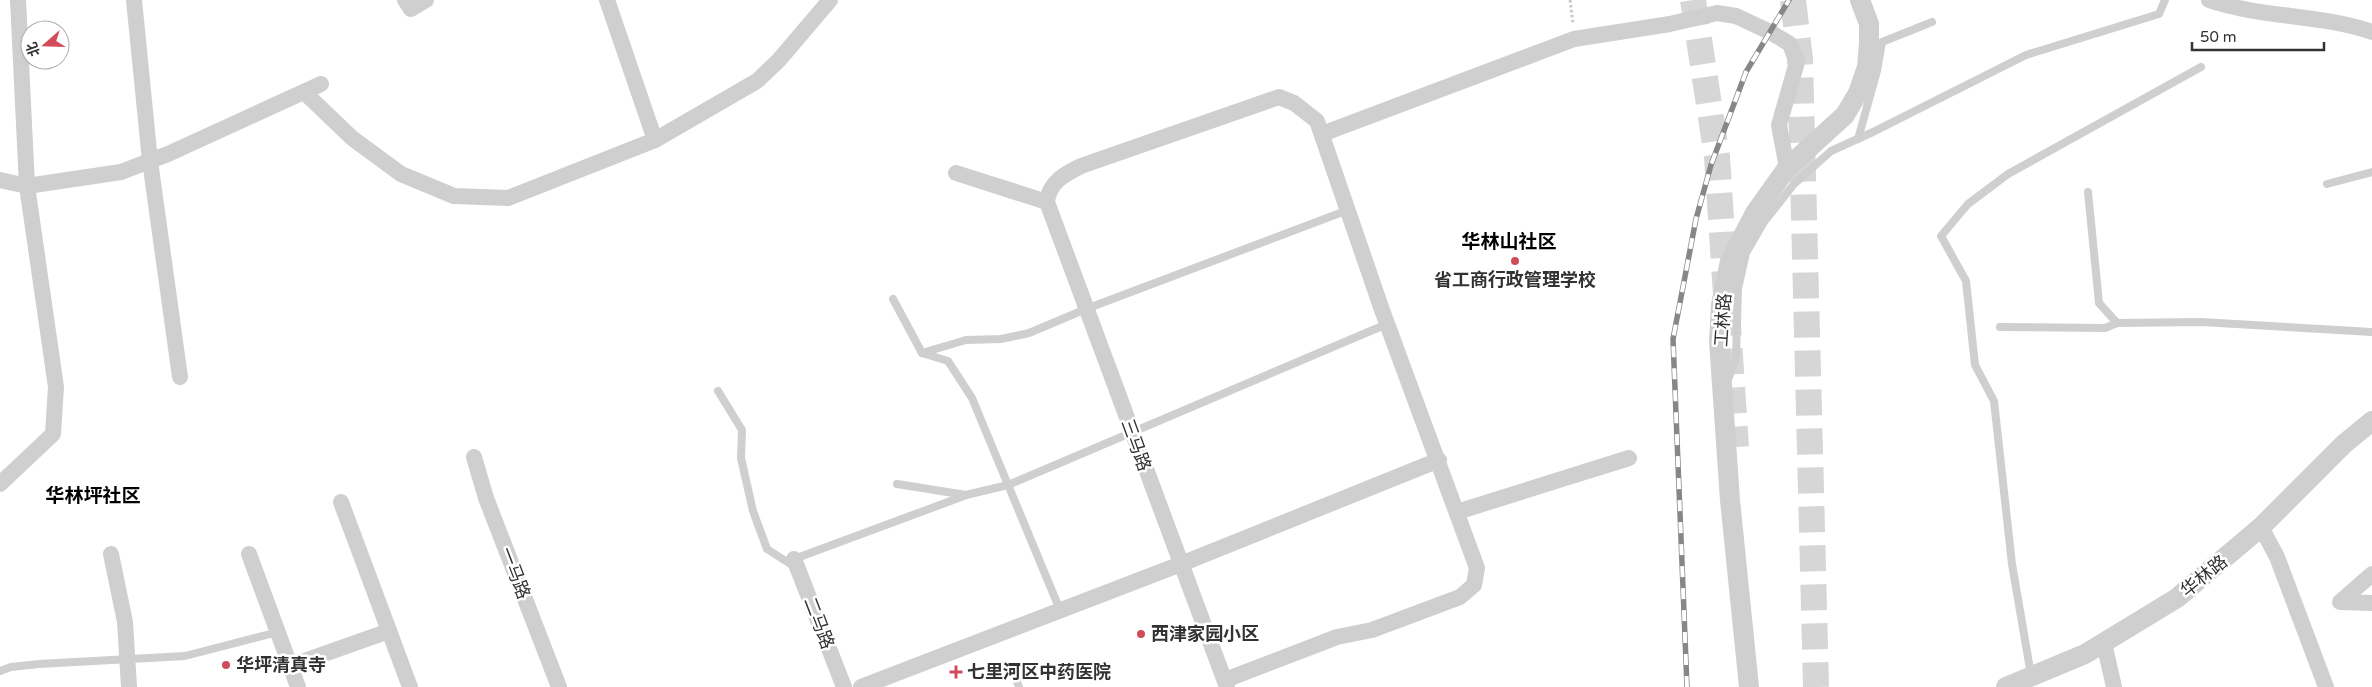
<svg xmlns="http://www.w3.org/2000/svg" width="2372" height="687" viewBox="0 0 2372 687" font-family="'Varela Round','Noto Sans SC',sans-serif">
<rect width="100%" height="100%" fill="#fff"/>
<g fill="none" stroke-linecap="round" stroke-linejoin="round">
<!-- trunk-tunnel -->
<g stroke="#d6d6d6" stroke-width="26" stroke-dasharray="26 13" stroke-linecap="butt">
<polyline points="1693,0 1717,157 1736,447"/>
<polyline points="1793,0 1800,59 1816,687"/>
</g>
<!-- path -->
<polyline stroke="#c9c9c9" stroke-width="3" stroke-dasharray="2.5 2.5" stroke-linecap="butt" points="1570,0 1573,23"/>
<!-- service -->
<g stroke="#cfcfcf" stroke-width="8">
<polyline points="1858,139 1877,71 1882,42 1932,22"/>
<polyline points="2327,184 2372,172"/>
<polyline points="2088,192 2099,303 2117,323 2201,322 2372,332"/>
<polyline points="893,299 922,353 948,361 972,398 1060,610"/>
<polyline points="2000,327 2105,328 2117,323"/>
<polyline points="922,353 966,340 1001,339 1029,333 1086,309 1348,210"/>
<polyline points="1728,380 1736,357 1738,289 1746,253 1764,222 1794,184 1831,151 1873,132 2026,55 2159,14 2165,0"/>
<polyline points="718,391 742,430 741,458 753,511 767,549 795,567"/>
<polyline points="897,484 966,495 1008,485 1387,324"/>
<polyline points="794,559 964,496"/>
<polyline points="0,671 11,667 39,664 185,656 278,632"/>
<polyline points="1013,672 1019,687"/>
<polyline points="2031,675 2012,564 1994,401 1975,365 1966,281 1941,236 1968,204 2008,174 2201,67"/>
</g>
<!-- minor -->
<g stroke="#cfcfcf" stroke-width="16">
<polyline points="134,0 150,161 180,377"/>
<polyline points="405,0 411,9 426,0"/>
<polyline points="607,0 655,140"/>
<path d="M2209,0c52,18 111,14 163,32"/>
<polyline points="304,92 352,138 401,174 454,196 508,198 655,140 757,81 779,60 830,0"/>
<polyline points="1322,134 1574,39 1670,24 1717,13 1736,16 1770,32 1790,44 1797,62 1779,125 1787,168"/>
<polyline points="956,173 1047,202"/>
<polyline points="0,180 27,186 121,172 168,154 321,84"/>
<polyline points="474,457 486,498 559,687"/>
<polyline points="0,484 53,434 56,387 27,186 18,0"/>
<polyline points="341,502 410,687"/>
<polyline points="1457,512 1629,458"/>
<polyline points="2261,527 2277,557 2326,687"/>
<polyline points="111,554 125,622 129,687"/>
<polyline points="249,554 298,687"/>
<polyline points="794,559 844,687"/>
<polyline points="2372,574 2340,602 2372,603"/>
<polyline points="2104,643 2114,687"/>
<polyline points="290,666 389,631"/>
<path d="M1225,680l112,-43 35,-7 88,-33 14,-12 3,-17 -95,-258 -65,-189 -23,-18 -15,-6 -198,69c-16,8 -32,16 -34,36l180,485"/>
<polyline points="861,687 1181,564 1439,460"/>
</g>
<!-- tertiary -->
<g stroke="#cfcfcf" stroke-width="20">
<polyline points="1749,687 1730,500 1719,341 1721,305 1730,261 1755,213 1787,168 1845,115 1858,93 1867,67 1869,43 1869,24 1860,0"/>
<polyline points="2006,687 2085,654 2177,598 2261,527 2344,444 2372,421"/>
</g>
<!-- rail casing -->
<g stroke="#878787" stroke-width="5.5">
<polyline id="rail" points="1687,687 1673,339 1696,219 1711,165 1746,72 1789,0"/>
</g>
<!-- rail -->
<use href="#rail" stroke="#fff" stroke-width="4" stroke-dasharray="11" stroke-linecap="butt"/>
</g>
<!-- markers -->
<g fill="#d14c58" stroke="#fff" stroke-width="2">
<circle cx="1515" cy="261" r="5"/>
<circle cx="1141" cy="634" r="5"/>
<circle cx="226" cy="665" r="5"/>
<path d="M953.5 664.5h5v5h5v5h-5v5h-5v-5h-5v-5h5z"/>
</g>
<g text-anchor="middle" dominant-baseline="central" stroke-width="5" stroke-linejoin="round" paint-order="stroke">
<!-- poi labels -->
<g font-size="18" font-weight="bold" fill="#323232" stroke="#fff" text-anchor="start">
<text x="1515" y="280" text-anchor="middle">省工商行政管理学校</text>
<text x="1151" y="634">西津家园小区</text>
<text x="236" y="665">华坪清真寺</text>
<text x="967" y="672">七里河区中药医院</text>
</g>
<!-- street labels -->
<g font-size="18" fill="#323232" stroke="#fff">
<text transform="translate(1723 320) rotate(-86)">工林路</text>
<text transform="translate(1136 445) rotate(70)">三马路</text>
<text transform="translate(515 573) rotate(69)">一马路</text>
<text transform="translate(2204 576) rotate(-39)">华林路</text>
<text transform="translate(819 623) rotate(69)">二马路</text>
</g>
<!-- neighbourhood labels -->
<g font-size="19" font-weight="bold" fill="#000" stroke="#fff">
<text x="1509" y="242">华林山社区</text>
<text x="93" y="496">华林坪社区</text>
</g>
</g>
<!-- north arrow -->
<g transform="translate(45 45) rotate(250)"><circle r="24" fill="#ffffff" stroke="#adadad"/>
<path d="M0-4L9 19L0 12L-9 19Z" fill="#d14c58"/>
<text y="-8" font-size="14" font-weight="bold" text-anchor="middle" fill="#323232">北</text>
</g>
<!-- scale -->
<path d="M2192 42v8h132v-8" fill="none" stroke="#323232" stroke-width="2.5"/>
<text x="2200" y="42" font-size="15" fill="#323232" stroke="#ffffff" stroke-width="4" paint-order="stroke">50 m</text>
</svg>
